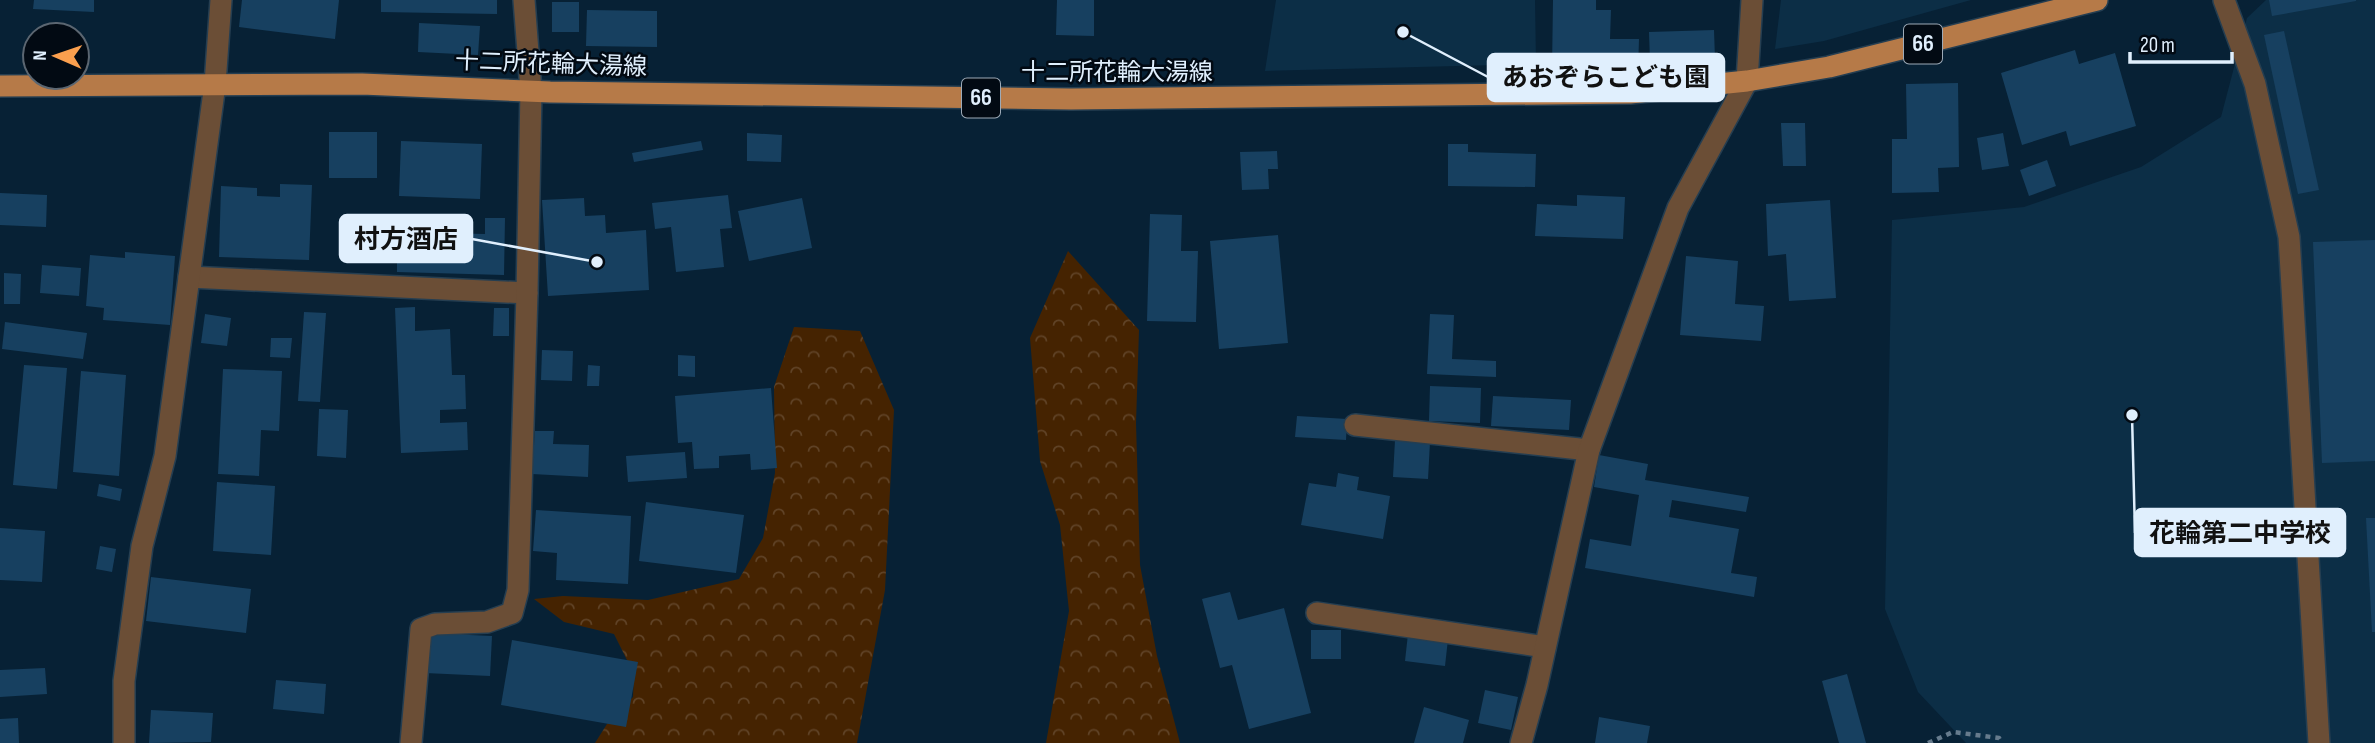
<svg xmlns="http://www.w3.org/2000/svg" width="2375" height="743" viewBox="0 0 2375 743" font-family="'Sofia Sans Condensed','Noto Sans JP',sans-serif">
<defs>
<pattern id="forest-crowns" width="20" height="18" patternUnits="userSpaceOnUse" patternTransform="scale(1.75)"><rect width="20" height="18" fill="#452301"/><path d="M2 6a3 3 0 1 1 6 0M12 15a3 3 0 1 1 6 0" fill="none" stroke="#604327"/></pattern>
</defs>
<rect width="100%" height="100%" fill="#072135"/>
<!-- built -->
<g fill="#0c2e46">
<polygon points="1276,0 1535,0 1536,64 1265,71"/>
<polygon points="1781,0 1971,0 1824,41 1775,49"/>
<polygon points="2266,0 2375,0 2375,743 1966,743 1918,692 1885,609 1892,220 2024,207 2141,167 2221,117 2247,18"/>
</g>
<!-- forest -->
<g fill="url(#forest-crowns)">
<polygon points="1068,251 1139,330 1136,423 1140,565 1157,656 1180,743 1046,743 1069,611 1060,525 1040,461 1030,338"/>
<polygon points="794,327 860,331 894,410 885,590 857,743 595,743 607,724 633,697 634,674 614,634 564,622 534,599 563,596 648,600 739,579 763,538 775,473 774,387"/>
</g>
<!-- building -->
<g fill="#174060">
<polygon points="34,0 94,0 94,12 33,9"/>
<polygon points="242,0 339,0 335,39 239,27"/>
<polygon points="381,0 497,0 497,14 381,12"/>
<polygon points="1057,0 1094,0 1094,36 1056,35"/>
<polygon points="1553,0 1596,0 1596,10 1611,10 1610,39 1639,39 1638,72 1552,69"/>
<polygon points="2269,0 2356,0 2356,1 2272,16"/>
<rect x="552" y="2" width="27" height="30"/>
<polygon points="587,10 657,11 657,47 586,46"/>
<polygon points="419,23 480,26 478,55 418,52"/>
<polygon points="1714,30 1715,59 1650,61 1649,32"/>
<polygon points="2284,31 2319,190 2298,194 2264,35"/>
<polygon points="2075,50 2079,64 2115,53 2136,126 2070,146 2066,131 2022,145 2001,73"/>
<polygon points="1958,83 1959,167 1938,168 1939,192 1892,193 1892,139 1907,139 1906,84"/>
<polygon points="1781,123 1805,123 1806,166 1783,166"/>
<rect x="329" y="132" width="48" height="46"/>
<polygon points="747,133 782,135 781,162 747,161"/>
<polygon points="2003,133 2009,166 1982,170 1977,138"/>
<polygon points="401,141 482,144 480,199 399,196"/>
<polygon points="701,141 703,150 634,162 632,153"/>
<polygon points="1448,144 1468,144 1468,152 1536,154 1535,187 1448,186"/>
<polygon points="1277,151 1278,169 1268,169 1269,189 1242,190 1240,152"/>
<polygon points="2047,160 2056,186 2029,196 2020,170"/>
<polygon points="280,184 312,185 309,260 219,257 221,186 257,188 257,196 280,197"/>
<polygon points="0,193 47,195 46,227 0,225"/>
<polygon points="728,195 732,228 720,229 724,267 676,272 671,227 655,229 652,203"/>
<polygon points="1577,195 1625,197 1623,239 1535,236 1537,204 1577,206"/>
<polygon points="584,198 585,216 605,215 606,233 646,230 649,290 548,296 542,200"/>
<polygon points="802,198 812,248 749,261 738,211"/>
<polygon points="1830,200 1836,298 1789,301 1786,254 1768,256 1766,204"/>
<polygon points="1150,214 1182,215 1181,251 1198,251 1196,322 1147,321"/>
<polygon points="485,218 505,218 504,275 397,272 397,232 485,234"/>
<polygon points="1278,235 1288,343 1219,349 1210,241"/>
<polygon points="2375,240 2375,461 2322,463 2313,242"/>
<polygon points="125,252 175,256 170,325 103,320 104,308 86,306 90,255 125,258"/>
<polygon points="1686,256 1738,261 1735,304 1764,306 1761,341 1680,335"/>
<polygon points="42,265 81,268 79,296 40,293"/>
<polygon points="4,273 21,274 20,304 4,304"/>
<polygon points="415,307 415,331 450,329 452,375 465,375 466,409 440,410 440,423 467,422 468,450 401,453 395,308"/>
<polygon points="494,308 509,308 509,336 493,336"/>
<polygon points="304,312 326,313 320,402 298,401"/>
<polygon points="205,314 231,318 227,346 201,343"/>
<polygon points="1430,314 1454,315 1452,359 1496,361 1496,377 1427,374"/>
<polygon points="5,322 87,333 83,359 2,349"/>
<polygon points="271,338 292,338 290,358 270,357"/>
<polygon points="542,350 573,351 572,381 541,380"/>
<polygon points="678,355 695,356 695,377 678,376"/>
<polygon points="24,365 67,368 57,489 13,485"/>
<polygon points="588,365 600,366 599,386 587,386"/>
<polygon points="223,369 282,371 279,431 261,430 259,476 218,474"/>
<polygon points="81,371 126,375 119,476 73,472"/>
<polygon points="1430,386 1481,388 1480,423 1429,421"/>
<polygon points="771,388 777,468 751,470 750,454 719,456 719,468 694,469 692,442 678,443 675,396"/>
<polygon points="1493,396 1571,400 1569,430 1491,426"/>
<polygon points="319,409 348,410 346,458 317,456"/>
<polygon points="1297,416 1347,419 1346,440 1295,437"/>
<polygon points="535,431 554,431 553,444 589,445 588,477 532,474"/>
<polygon points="1395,440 1430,442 1428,479 1393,477"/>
<polygon points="685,452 687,478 628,482 626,456"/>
<polygon points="1599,455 1648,464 1645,480 1749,497 1746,512 1672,500 1669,517 1739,529 1731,573 1757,577 1754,597 1585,568 1590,539 1631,546 1639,495 1594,487"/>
<polygon points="1338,473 1359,477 1357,490 1390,496 1383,539 1301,525 1309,483 1336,487"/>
<polygon points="217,482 275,486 271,555 213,551"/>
<polygon points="99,484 122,489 120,501 97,496"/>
<polygon points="646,502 744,515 736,573 639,561"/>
<polygon points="536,510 631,516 628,584 556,580 557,553 533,551"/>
<polygon points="2366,518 2375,518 2375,632 2372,632"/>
<polygon points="0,528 45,531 42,582 0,580"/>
<polygon points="100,546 116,549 112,572 96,569"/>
<polygon points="151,577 251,589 246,633 146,621"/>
<polygon points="1230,592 1238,620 1284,608 1311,713 1249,729 1232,665 1220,668 1202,599"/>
<rect x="1311" y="630" width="30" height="29"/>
<polygon points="426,633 492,636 490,676 425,673"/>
<polygon points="1408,634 1448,639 1445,666 1405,661"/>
<polygon points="512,640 638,662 626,727 501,705"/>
<polygon points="45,668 47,694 0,697 0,670"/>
<polygon points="1847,674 1866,743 1839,743 1822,681"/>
<polygon points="276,680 326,684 324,714 273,709"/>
<polygon points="1485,690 1518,697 1511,730 1478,723"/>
<polygon points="1424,707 1469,720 1463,743 1414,743"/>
<polygon points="151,710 213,713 211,742 149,743"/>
<polygon points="1599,717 1650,726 1647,743 1595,743"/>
<polygon points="18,718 19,743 0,743 0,719"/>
</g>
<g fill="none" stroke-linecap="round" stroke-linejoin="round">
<!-- minor casing -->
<g stroke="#253e51" stroke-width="24">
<g id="minor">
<polyline points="2224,0 2255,84 2289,237 2319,743"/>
<polyline points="189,277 527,293"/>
<polyline points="1355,425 1589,450"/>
<polyline points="1317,613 1545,647"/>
<polyline points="124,743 124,681 142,546 165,456 215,84 221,0"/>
<polyline points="411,743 421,629 435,624 487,622 512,613 518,590 527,293 531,91 524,0"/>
<polyline points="1521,743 1537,685 1589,450 1678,208 1747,81 1752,0"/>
</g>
</g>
<!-- major casing -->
<g stroke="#253e51" stroke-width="24">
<polyline id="major" points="0,86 362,84 550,92 1071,99 1630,93 1747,81 1829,67 2097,0"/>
</g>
<!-- path -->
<polyline stroke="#667b8d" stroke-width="4.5" stroke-dasharray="5 5" stroke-linecap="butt" points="1928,743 1953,732 1999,738 2002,743"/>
<!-- minor -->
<use href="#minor" stroke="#6b4e36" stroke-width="21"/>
<!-- major -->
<use href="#major" stroke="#b67a48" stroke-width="21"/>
</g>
<g text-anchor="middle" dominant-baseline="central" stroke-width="5" stroke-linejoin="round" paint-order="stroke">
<!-- shield labels -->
<g fill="#020a13" stroke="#9daab7" stroke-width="2">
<rect x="1904" y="24.5" width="38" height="39" rx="5"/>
<rect x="962" y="78.5" width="38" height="39" rx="5"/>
</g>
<g font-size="23" font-weight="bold" fill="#e0effd">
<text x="1923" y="44">66</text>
<text x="981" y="98">66</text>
</g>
<!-- street labels -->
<g font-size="24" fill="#e0effd" stroke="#020a13">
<text transform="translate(551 64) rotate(2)">十二所花輪大湯線</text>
<text x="1117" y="72">十二所花輪大湯線</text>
</g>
</g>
<!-- callouts -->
<path fill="none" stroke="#e0effd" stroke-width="2.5" d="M1403 32L1488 77M597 262L472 239M2132 415L2135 533"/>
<g fill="#e0effd" stroke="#020a13" stroke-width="2.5">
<circle cx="1403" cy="32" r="7"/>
<circle cx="597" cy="262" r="7"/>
<circle cx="2132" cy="415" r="7"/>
</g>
<g fill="#e0effd" stroke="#e0effd" stroke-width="2.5">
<rect x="1488" y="54" width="236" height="47" rx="7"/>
<rect x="340" y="215" width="132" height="47" rx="7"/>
<rect x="2135" y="509" width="210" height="47" rx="7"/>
</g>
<g font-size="26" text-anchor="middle" font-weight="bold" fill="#111">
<text x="1606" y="86">あおぞらこども園</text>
<text x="406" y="248">村方酒店</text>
<text x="2240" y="542">花輪第二中学校</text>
</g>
<!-- north arrow -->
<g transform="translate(56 56) rotate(272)"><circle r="33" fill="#020a13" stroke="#5b6671" stroke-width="2"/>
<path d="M0-5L12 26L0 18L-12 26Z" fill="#fa9f4e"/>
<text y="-10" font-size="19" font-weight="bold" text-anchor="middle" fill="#e0effd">N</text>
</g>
<!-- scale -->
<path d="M2130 52v10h102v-10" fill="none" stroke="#e0effd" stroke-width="3.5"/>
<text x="2140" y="52" font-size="21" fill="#e0effd" stroke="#020a13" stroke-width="5" paint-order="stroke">20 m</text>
</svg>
